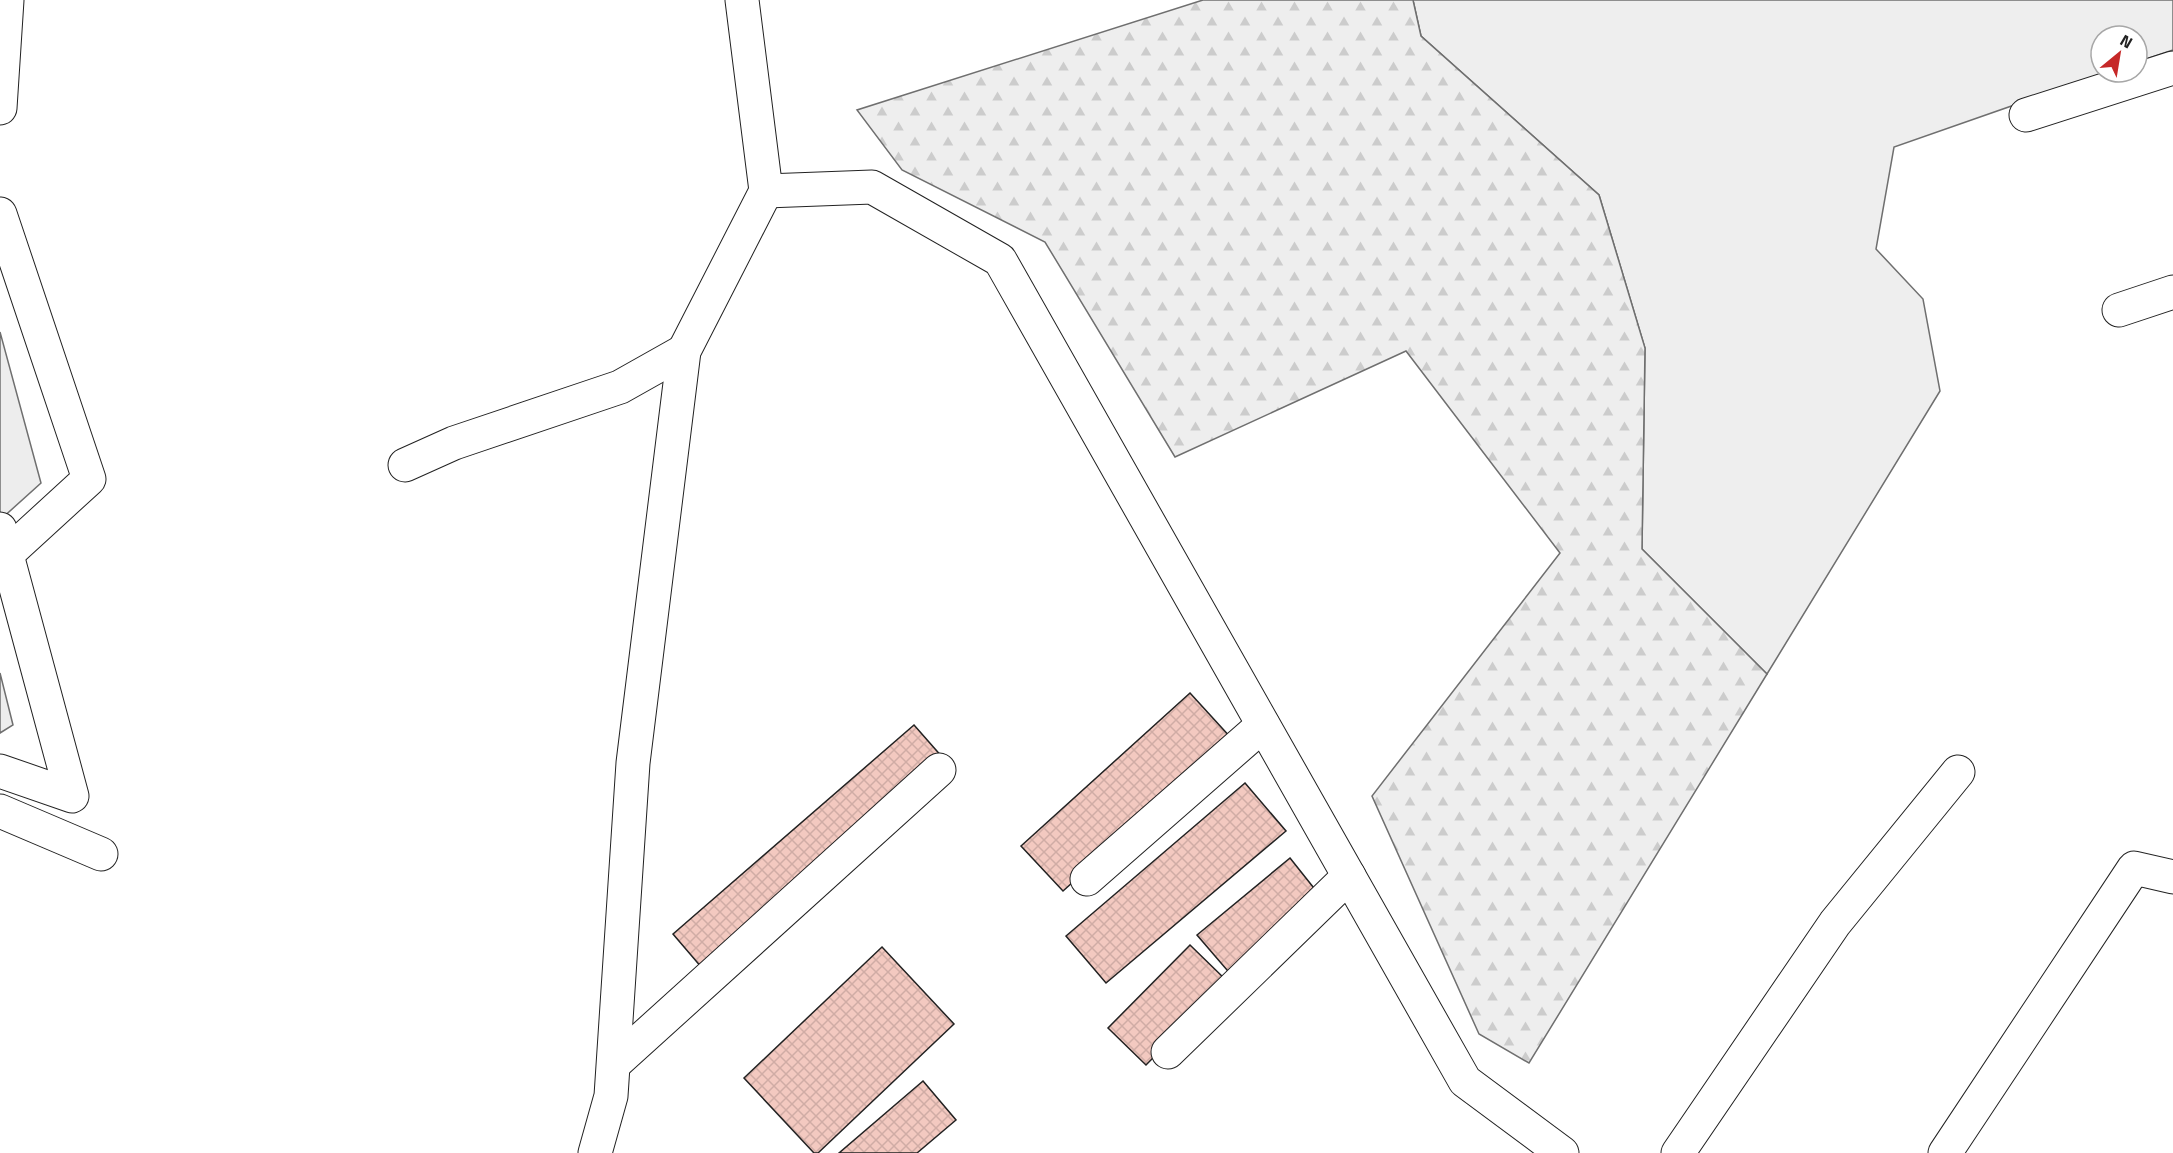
<svg xmlns="http://www.w3.org/2000/svg" width="2173" height="1153" viewBox="0 0 2173 1153" font-family="'Titillium Web',sans-serif">
<defs>
<pattern id="forest-firs" width="22" height="20" patternUnits="userSpaceOnUse" patternTransform="scale(1.5)"><rect width="22" height="20" fill="#eee"/><path d="M5 1l3.5 6h-7zM16 11l3.5 6h-7z" fill="#ccc"/></pattern>
<pattern id="building-cross-hatch" width="8" height="8" patternUnits="userSpaceOnUse" patternTransform="scale(1.5)"><rect width="8" height="8" fill="#f3c9c0"/><path d="M0 0l8 8M0 8l8-8" fill="none" stroke="#d0aca5"/></pattern>
</defs>
<rect width="100%" height="100%" fill="#fff"/>
<!-- green -->
<polygon fill="#eee" stroke="#6f6f6f" stroke-width="1.5" points="1413,0 2173,0 2173,50 2137,62 2137,36 2101,36 2101,72 2109,72 1894,147 1876,249 1923,299 1940,391 1767,674 1642,549 1645,348 1599,195 1421,36"/>
<!-- forest -->
<polygon fill="url(#forest-firs)" stroke="#6f6f6f" stroke-width="1.5" points="1203,0 1413,0 1421,36 1599,195 1645,348 1642,549 1767,674 1529,1063 1479,1034 1372,796 1560,553 1406,351 1175,457 1045,242 902,170 857,110"/>
<!-- parking -->
<g fill="#ededed" stroke="#6f6f6f" stroke-width="1.5">
<polygon points="0,332 41,483 0,520"/>
<polygon points="0,673 13,725 0,733"/>
</g>
<!-- building -->
<g fill="url(#building-cross-hatch)" stroke="#222" stroke-width="1.5">
<polygon points="1190,693 1232,739 1063,891 1021,846"/>
<polygon points="914,725 943,758 702,968 673,934"/>
<polygon points="1245,783 1286,831 1106,983 1066,936"/>
<polygon points="1290,858 1321,897 1233,977 1197,935"/>
<polygon points="1190,945 1228,982 1146,1065 1108,1028"/>
<polygon points="882,947 954,1024 818,1153 814,1153 744,1078"/>
<polygon points="923,1081 956,1120 917,1153 839,1153"/>
</g>
<g fill="none" stroke-linecap="round" stroke-linejoin="round">
<!-- minor casing -->
<g stroke="#222" stroke-width="35">
<g id="minor">
<polyline points="742,0 766,191 872,187 1000,260 1465,1081 1562,1153"/>
<polyline points="0,108 7,0"/>
<polyline points="2026,115 2173,68"/>
<polyline points="0,214 89,479 7,554"/>
<polyline points="2119,310 2173,292"/>
<polyline points="405,465 454,443 620,387 684,351"/>
<polyline points="0,529 72,796 0,771"/>
<polyline points="0,811 101,854"/>
<polyline points="1087,879 1263,725"/>
<polyline points="1168,1052 1349,876"/>
<polyline points="614,1064 939,770"/>
<polyline points="595,1153 611,1096 633,763 684,351 766,191"/>
<polyline points="1678,1153 1835,923 1958,772"/>
<polyline points="1945,1153 2134,868 2173,877"/>
</g>
</g>
<!-- minor -->
<use href="#minor" stroke="#fff" stroke-width="33"/>
</g>
<!-- north arrow -->
<g transform="translate(2119 54) rotate(30)"><circle r="28" fill="#ffffff" stroke="#a7a7a7" stroke-width="1.5"/>
<path d="M0-4.5L10 22L0 15L-10 22Z" fill="#c62828"/>
<text y="-9" font-size="16" font-weight="bold" text-anchor="middle" fill="#222222">N</text>
</g>
</svg>
